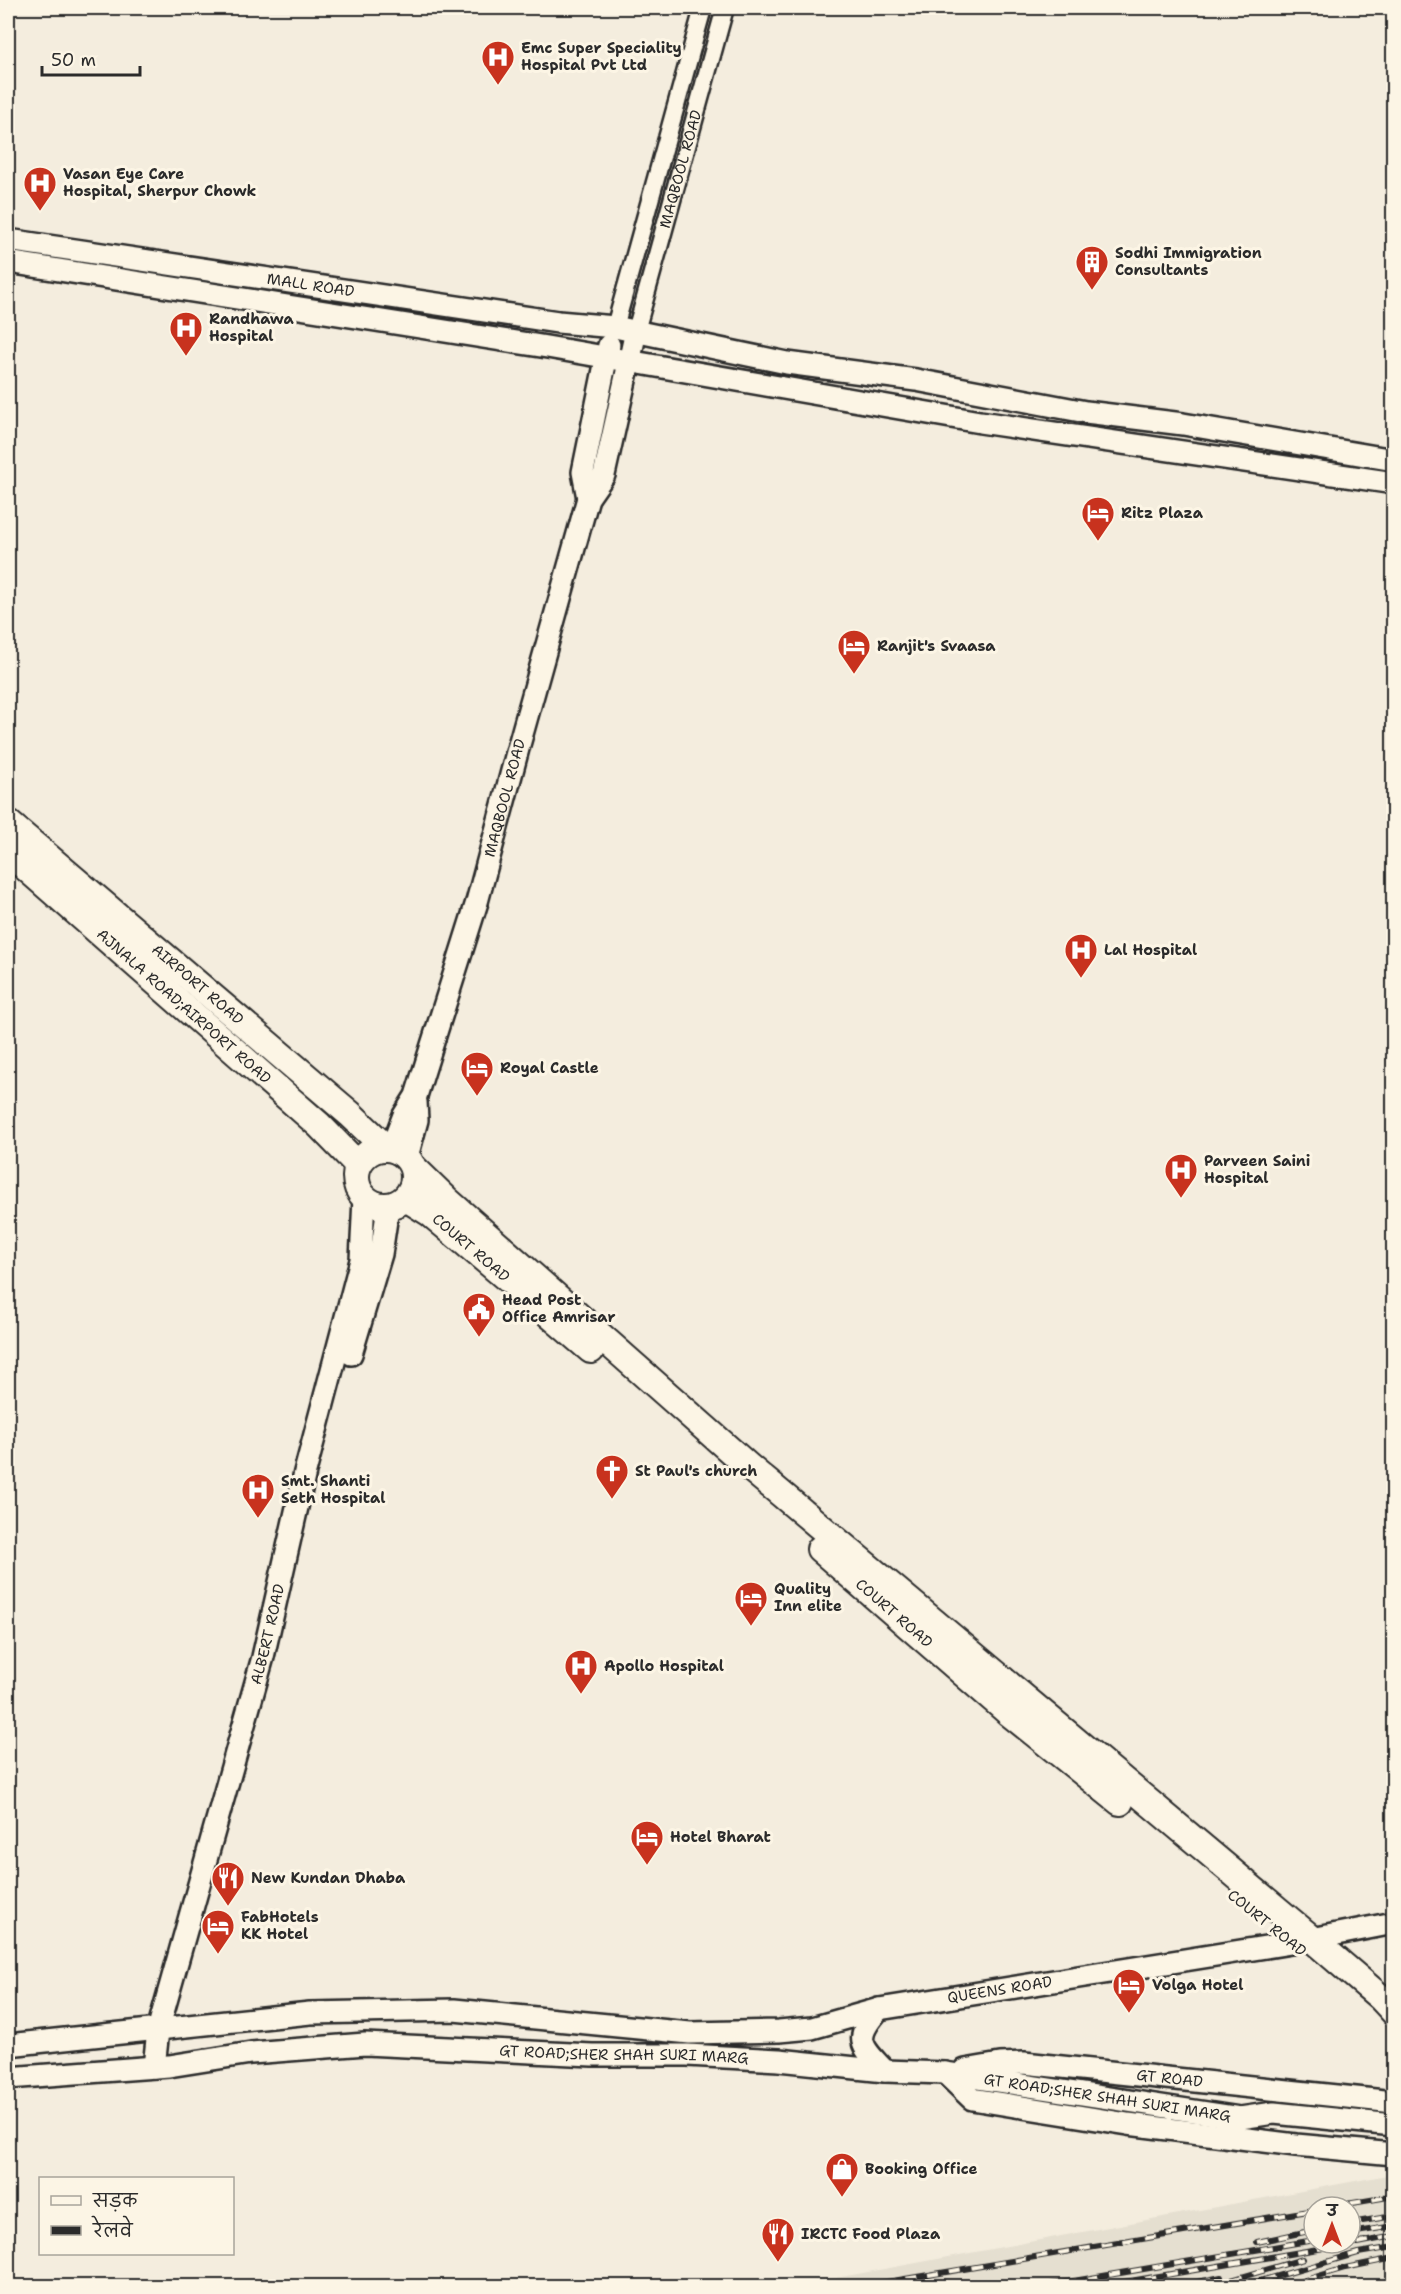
<svg xmlns="http://www.w3.org/2000/svg" width="1401" height="2294" viewBox="0 0 1401 2294" font-family="'Shantell Sans','Playpen Sans Deva',sans-serif">
<rect width="100%" height="100%" fill="#f4edde"/>
<filter id="ink" filterUnits="userSpaceOnUse"><feTurbulence type="fractalNoise" baseFrequency=".0167" numOctaves="2"/><feDisplacementMap in="SourceGraphic" scale="12" xChannelSelector="R" yChannelSelector="G"/><feConvolveMatrix kernelMatrix="1 2 1 2 8 2 1 2 1" color-interpolation-filters="sRGB"/></filter>
<g filter="url(#ink)">
<!-- built -->
<path fill="#e5dfd0" fill-rule="evenodd" d="M1393,2174v112h-600zM1314,2207h36v36h-36z"/>
<g fill="none" stroke-linecap="round" stroke-linejoin="round">
<!-- minor casing -->
<g stroke="#2b2b2b" stroke-width="21">
<g id="minor">
<polyline points="615,327 703,8"/>
<path id="s1" d="M636,331l89,-323"/>
</g>
</g>
<!-- major casing -->
<g stroke="#2b2b2b" stroke-width="26">
<g id="major">
<path id="s2" d="M8,240l550,82 57,5 172,36 129,17 170,32 97,12 211,36"/>
<polyline points="8,262 547,347 980,422 1394,483"/>
<polyline points="588,498 583,472 609,345"/>
<path id="s3" d="M391,1149l13,-34 12,-19 61,-194 42,-157 69,-247 16,-23 32,-144"/>
<polyline points="407,1157 417,1120 416,1102"/>
<polyline points="351,1354 381,1254 388,1207"/>
<path d="M879,2009c-26,30 -19,36 6,62"/>
<path id="s4" d="M8,2045l302,-32 144,-3 236,23 89,-2 33,-3 67,-19 412,-66 103,-20"/>
<path id="s5" d="M154,2067l4,-37 105,-373 42,-185 56,-212 3,-62"/>
<path id="s6" d="M965,2070l35,-6 24,-1 370,39"/>
<polyline points="945,2073 972,2099 1128,2124 1296,2145 1394,2154"/>
<path id="s7" d="M8,2078l161,-12 82,-13 114,-9 227,11h95l92,5 106,11 60,2 295,45 34,-5 120,12"/>
</g>
</g>
<!-- highway casing -->
<g stroke="#2b2b2b" stroke-width="30">
<g id="highway">
<path id="s8" d="M8,823l342,291 36,34"/>
<path id="s9" d="M8,852l311,273 39,40"/>
<circle cx="385" cy="1177" r="29"/>
<polyline points="413,1167 448,1201 749,1467 1311,1938 1381,1998 1394,2012"/>
<path id="s10" d="M406,1198l24,15 25,21 136,116"/>
<path id="s11" d="M820,1549l188,163 112,90"/>
</g>
</g>
<!-- minor -->
<use href="#minor" stroke="#fcf5e5" stroke-width="16"/>
<!-- major -->
<use href="#major" stroke="#fcf5e5" stroke-width="21"/>
<!-- highway -->
<use href="#highway" stroke="#fcf5e5" stroke-width="26"/>
<!-- rail casing -->
<g stroke="#2b2b2b" stroke-width="6">
<g id="rail">
<polyline points="1329,2207 1394,2196"/>
<polyline points="1350,2223 1394,2216"/>
<polyline points="1350,2233 1394,2226"/>
<polyline points="1257,2242 1314,2230"/>
<polyline points="1358,2243 1394,2236"/>
<polyline points="863,2286 1314,2210"/>
<polyline points="1044,2286 1314,2240"/>
<polyline points="1101,2286 1365,2241"/>
<polyline points="1179,2286 1221,2277"/>
<polyline points="1211,2286 1303,2259"/>
<polyline points="1243,2286 1358,2253 1394,2247"/>
<polyline points="1285,2286 1345,2268 1394,2258"/>
</g>
</g>
<!-- rail -->
<use href="#rail" stroke="#fcf5e5" stroke-width="4" stroke-dasharray="11" stroke-linecap="butt"/>
</g>
</g>
<!-- icons -->
<defs>
<g id="hospital-pin" transform="scale(1.725)"><path d="M0 17L-7.5 6A9.5 9.5 0 1 1 7.5 6Z" fill="#c8321e" stroke="#fcf5e5"/><path d="M-5-5h3v3.5h4V-5h3V5h-3V1.5h-4V5h-3Z" fill="#fff"/></g>
<g id="building-pin" transform="scale(1.725)"><path d="M0 17L-7.5 6A9.5 9.5 0 1 1 7.5 6Z" fill="#c8321e" stroke="#fcf5e5"/><path d="M-4-6H4V6H1V3H-1V6H-4ZM-2.5-4.3h1.7v1.8h-1.7ZM.8-4.3h1.7v1.8H.8ZM-2.5-1h1.7V.8h-1.7ZM.8-1h1.7V.8H.8Z" fill="#fff"/></g>
<g id="hotel-pin" transform="scale(1.725)"><path d="M0 17L-7.5 6A9.5 9.5 0 1 1 7.5 6Z" fill="#c8321e" stroke="#fcf5e5"/><path d="M-6-4.5h1.5V1H6V5H4.5V3h-9V5H-6ZM-4 0a1.8 1.8 0 1 1 3.6 0ZM.5 0V-2.5h3Q6-2.5 6 0Z" fill="#fff"/></g>
<g id="civic-pin" transform="scale(1.725)"><path d="M0 17L-7.5 6A9.5 9.5 0 1 1 7.5 6Z" fill="#c8321e" stroke="#fcf5e5"/><path d="M-.6-6.5H3V-4.5H.6V-3L4-1V1h2V6H-6V1h2V-1L-.6-3ZM-1.2 2.5V6h2.4V2.5Z" fill="#fff"/></g>
<g id="church-pin" transform="scale(1.725)"><path d="M0 17L-7.5 6A9.5 9.5 0 1 1 7.5 6Z" fill="#c8321e" stroke="#fcf5e5"/><path d="M-1.2-6h2.4v3.5h3.3v2.4h-3.3V6h-2.4V-.1h-3.3v-2.4h3.3Z" fill="#fff"/></g>
<g id="restaurant-pin" transform="scale(1.725)"><path d="M0 17L-7.5 6A9.5 9.5 0 1 1 7.5 6Z" fill="#c8321e" stroke="#fcf5e5"/><path d="M-5-6h1v4h1v-4h1v4h1v-4h1v5L-1.5 .5V6h-2V.5L-5-1ZM5-6V6H3V1.5H1.5Q1.5-4 5-6Z" fill="#fff"/></g>
<g id="shop-pin" transform="scale(1.725)"><path d="M0 17L-7.5 6A9.5 9.5 0 1 1 7.5 6Z" fill="#c8321e" stroke="#fcf5e5"/><path d="M-5-2.5h2.3a2.7 3.5 0 0 1 5.4 0H5L5.5 6h-11ZM-1.5-2.5h3a1.5 2.3 0 0 0-3 0Z" fill="#fff"/></g>
</defs>
<g fill-rule="evenodd">
<use href="#hospital-pin" x="498" y="57"/>
<use href="#hospital-pin" x="40" y="183"/>
<use href="#building-pin" x="1092" y="262"/>
<use href="#hospital-pin" x="186" y="328"/>
<use href="#hotel-pin" x="1098" y="513"/>
<use href="#hotel-pin" x="854" y="646"/>
<use href="#hospital-pin" x="1081" y="950"/>
<use href="#hotel-pin" x="477" y="1068"/>
<use href="#hospital-pin" x="1181" y="1170"/>
<use href="#civic-pin" x="479" y="1309"/>
<use href="#church-pin" x="612" y="1471"/>
<use href="#hospital-pin" x="258" y="1490"/>
<use href="#hotel-pin" x="751" y="1598"/>
<use href="#hospital-pin" x="581" y="1666"/>
<use href="#hotel-pin" x="647" y="1837"/>
<use href="#restaurant-pin" x="228" y="1878"/>
<use href="#hotel-pin" x="218" y="1926"/>
<use href="#hotel-pin" x="1129" y="1985"/>
<use href="#shop-pin" x="842" y="2169"/>
<use href="#restaurant-pin" x="778" y="2234"/>
</g>
<g text-anchor="middle" dominant-baseline="central" stroke-width="6" stroke-linejoin="round" paint-order="stroke">
<!-- poi labels -->
<g font-size="15" font-weight="bold" fill="#2b2b2b" stroke="#fcf5e5" text-anchor="start">
<text x="521" y="48">Emc Super Speciality<tspan x="521" dy="17">Hospital Pvt Ltd</tspan></text>
<text x="63" y="174">Vasan Eye Care<tspan x="63" dy="17">Hospital, Sherpur Chowk</tspan></text>
<text x="1115" y="253">Sodhi Immigration<tspan x="1115" dy="17">Consultants</tspan></text>
<text x="209" y="319">Randhawa<tspan x="209" dy="17">Hospital</tspan></text>
<text x="1121" y="513">Ritz Plaza</text>
<text x="877" y="646">Ranjit's Svaasa</text>
<text x="1104" y="950">Lal Hospital</text>
<text x="500" y="1068">Royal Castle</text>
<text x="1204" y="1161">Parveen Saini<tspan x="1204" dy="17">Hospital</tspan></text>
<text x="502" y="1300">Head Post<tspan x="502" dy="17">Office Amrisar</tspan></text>
<text x="635" y="1471">St Paul's church</text>
<text x="281" y="1481">Smt. Shanti<tspan x="281" dy="17">Seth Hospital</tspan></text>
<text x="774" y="1589">Quality<tspan x="774" dy="17">Inn elite</tspan></text>
<text x="604" y="1666">Apollo Hospital</text>
<text x="670" y="1837">Hotel Bharat</text>
<text x="251" y="1878">New Kundan Dhaba</text>
<text x="241" y="1917">FabHotels<tspan x="241" dy="17">KK Hotel</tspan></text>
<text x="1152" y="1985">Volga Hotel</text>
<text x="865" y="2169">Booking Office</text>
<text x="801" y="2234">IRCTC Food Plaza</text>
</g>
<!-- street labels -->
<g font-size="15" fill="#2b2b2b" stroke="#fcf5e5">
<text stroke="none"><textPath href="#s1" startOffset="168">MAQBOOL ROAD</textPath></text>
<text stroke="none"><textPath href="#s2" startOffset="306">MALL ROAD</textPath></text>
<text stroke="none"><textPath href="#s3" startOffset="370">MAQBOOL ROAD</textPath></text>
<text stroke="none"><textPath href="#s8" startOffset="249">AIRPORT ROAD</textPath></text>
<text stroke="none"><textPath href="#s9" startOffset="234">AJNALA ROAD;AIRPORT ROAD</textPath></text>
<text stroke="none"><textPath href="#s10" startOffset="82">COURT ROAD</textPath></text>
<text stroke="none"><textPath href="#s11" startOffset="98">COURT ROAD</textPath></text>
<text stroke="none"><textPath href="#s5" startOffset="448">ALBERT ROAD</textPath></text>
<text transform="translate(1267 1923) rotate(39)">COURT ROAD</text>
<text stroke="none"><textPath href="#s4" startOffset="999">QUEENS ROAD</textPath></text>
<text stroke="none"><textPath href="#s7" startOffset="618">GT ROAD;SHER SHAH SURI MARG</textPath></text>
<text stroke="none"><textPath href="#s6" startOffset="206">GT ROAD</textPath></text>
<text stroke="none"><textPath href="#s7" startOffset="1104">GT ROAD;SHER SHAH SURI MARG</textPath></text>
</g>
</g>
<!-- margin -->
<rect width="1401" height="2294" fill="none" stroke="#fcf5e5" stroke-width="30"/>
<rect x="15" y="15" width="1371" height="2264" fill="none" stroke="#2b2b2b" stroke-width="2" filter="url(#ink)"/>
<!-- legend -->
<rect x="39" y="2177" width="195" height="78" fill="#fcf5e5" stroke="#a8a49b" stroke-width="1.5"/>
<rect x="51" y="2196" width="30" height="9" fill="#fcf5e5" stroke="#a8a49b" stroke-width="1.5"/>
<text x="93" y="2207" font-size="18" fill="#2b2b2b">सड़क</text>
<rect x="51" y="2226" width="30" height="9" fill="#2b2b2b" stroke="#a8a49b" stroke-width="1.5"/>
<text x="93" y="2237" font-size="18" fill="#2b2b2b">रेलवे</text>
<!-- north arrow -->
<g transform="translate(1332 2225)"><circle r="28" fill="#fcf5e5" stroke="#a8a49b" stroke-width="1.5"/>
<path d="M0-4.5L10 22L0 15L-10 22Z" fill="#c8321e"/>
<text y="-9" font-size="16" font-weight="bold" text-anchor="middle" fill="#2b2b2b">उ</text>
</g>
<!-- scale -->
<path d="M42 66v9h98v-9" fill="none" stroke="#2b2b2b" stroke-width="3"/>
<text x="51" y="66" font-size="18" fill="#2b2b2b" stroke="#fcf5e5" stroke-width="4.5" paint-order="stroke">50 m</text>
</svg>
